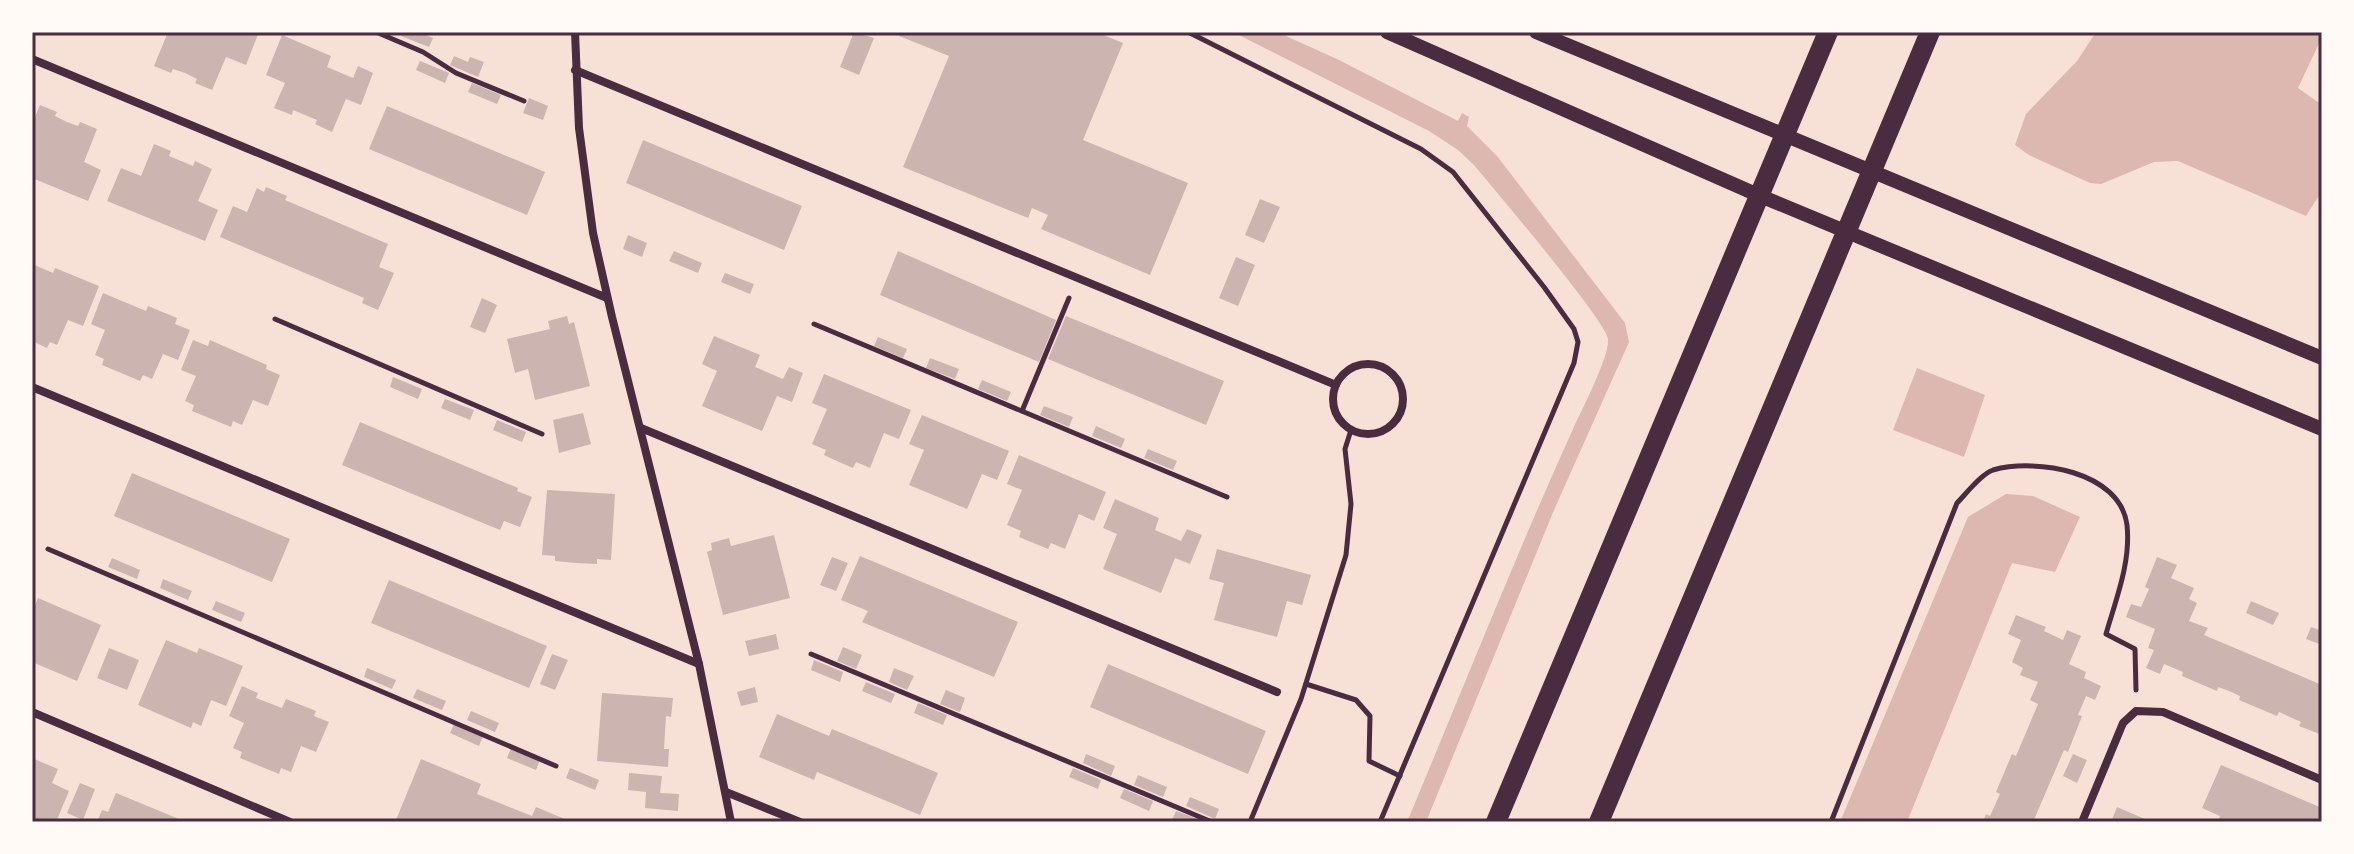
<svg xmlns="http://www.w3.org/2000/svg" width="2354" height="854" viewBox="0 0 2354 854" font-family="'Fira Sans',sans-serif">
<rect width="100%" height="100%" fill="#f7e1d7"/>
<!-- water -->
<g fill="#dcb8b0">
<path d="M1233,32h44l60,27 121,62 4,-8 7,4 -2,9 30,30 112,146 16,21 4,19 -75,168 -128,312h-19c55,-131 107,-263 166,-393 8,-18 37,-73 35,-90 -2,-18 -114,-150 -134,-174l-16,-15 -29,-19z"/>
<polygon points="2096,32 2322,32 2322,37 2298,88 2322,105 2322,191 2306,216 2178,161 2154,162 2101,184 2090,183 2029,155 2015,145 2026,114 2077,61"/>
<polygon points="1917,368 1985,395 1964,457 1893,430"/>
<polygon points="2006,494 2033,496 2080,517 2055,572 2012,563 1907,822 1840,822 1968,517"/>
</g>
<!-- building -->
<g fill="#ccb4b1">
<polygon points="168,32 259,32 246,65 226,57 212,90 195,83 197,79 185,73 173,69 171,73 154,66"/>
<polygon points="403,32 420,32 433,38 429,47 401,36"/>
<polygon points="854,32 874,38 859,75 840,67"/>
<polygon points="901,32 1096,32 1123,43 1083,140 1188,183 1150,275 1041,229 1048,215 1032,208 1028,218 903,167 949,56 899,36"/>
<polygon points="282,35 331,56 327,67 353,78 358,66 373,73 361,105 346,99 332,132 315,124 317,120 293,110 292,115 274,108 285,83 266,75"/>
<polygon points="454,56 468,62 470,57 484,62 478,77 450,65"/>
<polygon points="420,61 449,73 445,83 416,70"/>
<polygon points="472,83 501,95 497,104 468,92"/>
<polygon points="529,98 548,106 543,120 523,113"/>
<polygon points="40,105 57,112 55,116 67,122 78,126 80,122 97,129 84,162 101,170 88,201 32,178 32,124"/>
<polygon points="387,106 545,172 527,215 369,149"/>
<polygon points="643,140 802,206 784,250 626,183"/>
<polygon points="154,144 171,151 169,156 193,166 195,161 212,169 198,201 218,210 205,241 107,201 121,168 141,176"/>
<polygon points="266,187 287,196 285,200 388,244 379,267 394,273 378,310 362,303 364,298 220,237 233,206 247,212 257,188 264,192"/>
<polygon points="1260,199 1280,207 1264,243 1245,235"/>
<polygon points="628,235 647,243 642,257 623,249"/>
<polygon points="674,251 702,263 698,273 669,261"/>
<polygon points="898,251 1056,320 1039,362 880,295"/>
<polygon points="1236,257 1255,265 1238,306 1219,298"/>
<polygon points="32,264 53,273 55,268 99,286 83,326 68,320 57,345 50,342 47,348 32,341"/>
<polygon points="725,273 754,284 750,294 721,282"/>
<polygon points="103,293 146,311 148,306 177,318 175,324 190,330 178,360 163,354 152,379 143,375 140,381 102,365 104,359 95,355 105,330 91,324"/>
<polygon points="482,298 497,305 485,333 470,327"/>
<polygon points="567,316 569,324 574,322 590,386 535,400 528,369 515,373 507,339 550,329 548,321"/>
<polygon points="1066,316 1224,381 1206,425 1048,359"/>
<polygon points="714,336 760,355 755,367 783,379 789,367 803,373 792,402 777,396 762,431 702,406 717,371 702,364"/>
<polygon points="878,337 907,349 903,358 874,346"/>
<polygon points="193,340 208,346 210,340 267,365 266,369 280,375 268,406 253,400 242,425 233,421 231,427 192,411 194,405 185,401 196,376 181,370"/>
<polygon points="930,358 959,369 955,379 926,368"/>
<polygon points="824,374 911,410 899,439 884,433 870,468 856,462 853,468 839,462 824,455 826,450 812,444 827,409 812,403"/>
<polygon points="393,377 422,389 418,399 390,387"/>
<polygon points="982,380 1011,392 1007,401 978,389"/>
<polygon points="445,399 474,410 470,420 441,408"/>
<polygon points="1044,406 1073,417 1069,427 1040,415"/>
<polygon points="583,413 591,444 559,453 553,420"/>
<polygon points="922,415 1009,451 997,480 982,474 967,509 909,485 924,450 909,444"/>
<polygon points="497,420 526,432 522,442 493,430"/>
<polygon points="360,422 518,488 517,491 532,497 520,527 504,521 500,530 342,465"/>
<polygon points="1096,426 1125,439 1121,448 1092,436"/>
<polygon points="1148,449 1177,461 1173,470 1144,458"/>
<polygon points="1019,455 1106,492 1094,521 1079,514 1065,549 1051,543 1048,549 1019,537 1021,531 1007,525 1022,490 1007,484"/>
<polygon points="132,473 290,539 272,582 114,516"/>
<polygon points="547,490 615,494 611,560 597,559 597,564 576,563 555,561 555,556 542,555"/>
<polygon points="1115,499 1159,518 1155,530 1181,541 1187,529 1202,535 1190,564 1175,558 1161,593 1103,569 1117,534 1103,528"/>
<polygon points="774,535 790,598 723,615 707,552 712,550 711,543 729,538 731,546"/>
<polygon points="1217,549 1311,575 1302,605 1287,601 1277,637 1214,620 1224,583 1209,579"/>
<polygon points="860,556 1018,622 994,677 862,622 868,611 841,600"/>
<polygon points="832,557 848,563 836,591 820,585"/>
<polygon points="2157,557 2177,565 2171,578 2194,588 2189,599 2197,603 2189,621 2208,628 2204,635 2322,685 2322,735 2299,726 2301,722 2279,712 2277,716 2239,700 2240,696 2229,691 2218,687 2217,691 2182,676 2183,672 2164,664 2160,674 2146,668 2154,650 2148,648 2155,629 2126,617 2131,604 2141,607 2149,589 2145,587"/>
<polygon points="112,558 140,570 137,579 108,567"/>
<polygon points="163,579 192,591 188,600 160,588"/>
<polygon points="389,580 547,646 529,688 371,623"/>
<polygon points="38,598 101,625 77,681 32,662 32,612"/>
<polygon points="216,601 245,613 241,622 212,610"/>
<polygon points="2251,601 2279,613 2273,625 2246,613"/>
<polygon points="2016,615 2046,627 2044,631 2063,640 2067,630 2081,636 2069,664 2086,672 2084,678 2101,686 2095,700 2086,696 2078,715 2082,716 2068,752 2064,750 2033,822 1983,822 1986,814 1990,816 2000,794 1996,792 2012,754 2016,756 2038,704 2030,700 2038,682 2020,675 2023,668 2012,662 2021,640 2008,634"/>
<polygon points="2311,627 2322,631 2322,645 2306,639"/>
<polygon points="776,634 779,649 749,656 745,641"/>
<polygon points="166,640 197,653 199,648 243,666 226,706 211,700 201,726 193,722 191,728 138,705"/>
<polygon points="843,647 862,655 856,669 837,661"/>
<polygon points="109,648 139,660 127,690 97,678"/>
<polygon points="552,654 568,660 555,690 540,684"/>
<polygon points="814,660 843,672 840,682 811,670"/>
<polygon points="1108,664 1266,731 1248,774 1090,707"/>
<polygon points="367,668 396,680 392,689 364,677"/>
<polygon points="894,668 914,676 907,690 889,682"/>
<polygon points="866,682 895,694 891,703 862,691"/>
<polygon points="242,686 258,693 256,698 282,708 286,699 316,711 314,716 329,722 316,752 301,746 291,772 281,768 279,774 240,758 242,752 233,748 244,723 229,716"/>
<polygon points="755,687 758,702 741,706 737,692"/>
<polygon points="417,689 446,701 442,710 413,698"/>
<polygon points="946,690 965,698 960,712 940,704"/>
<polygon points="602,693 673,698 671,717 666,716 664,749 669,749 668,767 597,761"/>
<polygon points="918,703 947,715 943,725 914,713"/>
<polygon points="471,711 499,723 495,732 467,720"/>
<polygon points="777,714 829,736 832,729 938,773 920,815 817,772 814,780 759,757"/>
<polygon points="454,724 483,736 479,746 450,733"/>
<polygon points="511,748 540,760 536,770 507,758"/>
<polygon points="1086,754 1115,766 1111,776 1083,763"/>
<polygon points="2073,754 2087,760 2077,783 2063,776"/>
<polygon points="32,758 58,769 52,783 69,791 56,822 32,822"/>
<polygon points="421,759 481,784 477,794 532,816 536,807 572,822 401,822 396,820"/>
<polygon points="2221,765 2322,808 2322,822 2218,822 2220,816 2202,808"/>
<polygon points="570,768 599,780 595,790 566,778"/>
<polygon points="1073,768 1101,780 1098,789 1069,777"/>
<polygon points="629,773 662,776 660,793 679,794 678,811 645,808 646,792 628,790"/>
<polygon points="1138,775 1167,787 1163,797 1134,785"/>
<polygon points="80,783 95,789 83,820 67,813"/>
<polygon points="1124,789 1153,801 1149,811 1120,798"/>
<polygon points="116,793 179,819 178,822 97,822 102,810 108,812"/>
<polygon points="1190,797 1219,809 1215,819 1186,806"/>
<polygon points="2117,807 2152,822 2111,822"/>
<polygon points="1176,811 1190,816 1203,822 1177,822 1172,820"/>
</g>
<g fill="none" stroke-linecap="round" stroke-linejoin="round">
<!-- path -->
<g stroke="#4a2c40" stroke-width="5">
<polyline points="376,32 423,52 456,73 524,101"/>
<polyline points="1188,32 1421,149 1453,172 1544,287 1574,329 1578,342 1574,363 1380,822"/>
<polyline points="275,319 542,434"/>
<polyline points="814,324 1227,497"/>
<polyline points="1022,411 1069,298"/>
<polyline points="48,549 556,766"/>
<polyline points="811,654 1212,822"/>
<polyline points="1306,684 1356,700 1370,716 1369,761 1400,776"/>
<polyline points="1250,822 1301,699 1346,555 1351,504 1345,449 1351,430"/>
<path d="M1831,822l126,-319c9,-9 24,-29 36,-33 43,-12 127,1 134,55 4,37 -11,74 -21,109l29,15 1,41"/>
</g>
<!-- minor -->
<g stroke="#4a2c40" stroke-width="8">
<polyline points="575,32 579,128 593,233 612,317 699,664 731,822"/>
<polyline points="32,59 607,298"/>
<polyline points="575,70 1336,385"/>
<circle cx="1368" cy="399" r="35"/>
<polyline points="32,387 699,664"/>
<polyline points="641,428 1277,692"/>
<polyline points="32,712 290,822"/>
<polyline points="726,792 800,822"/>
<polyline points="2082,822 2123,723 2136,711 2163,712 2322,780"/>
</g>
<!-- tertiary -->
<g stroke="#4a2c40" stroke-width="14">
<polyline points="1387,32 1758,195 2322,429"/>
<polyline points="1536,32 2322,358"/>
</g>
<!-- primary -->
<g stroke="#4a2c40" stroke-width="20">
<polyline points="1496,822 1828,32"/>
<polyline points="1599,822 1930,32"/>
</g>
</g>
<!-- border -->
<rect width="2354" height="854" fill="none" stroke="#fffaf5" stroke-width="68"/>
<rect x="34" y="34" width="2286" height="786" fill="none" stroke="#4a2c40" stroke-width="3"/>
</svg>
